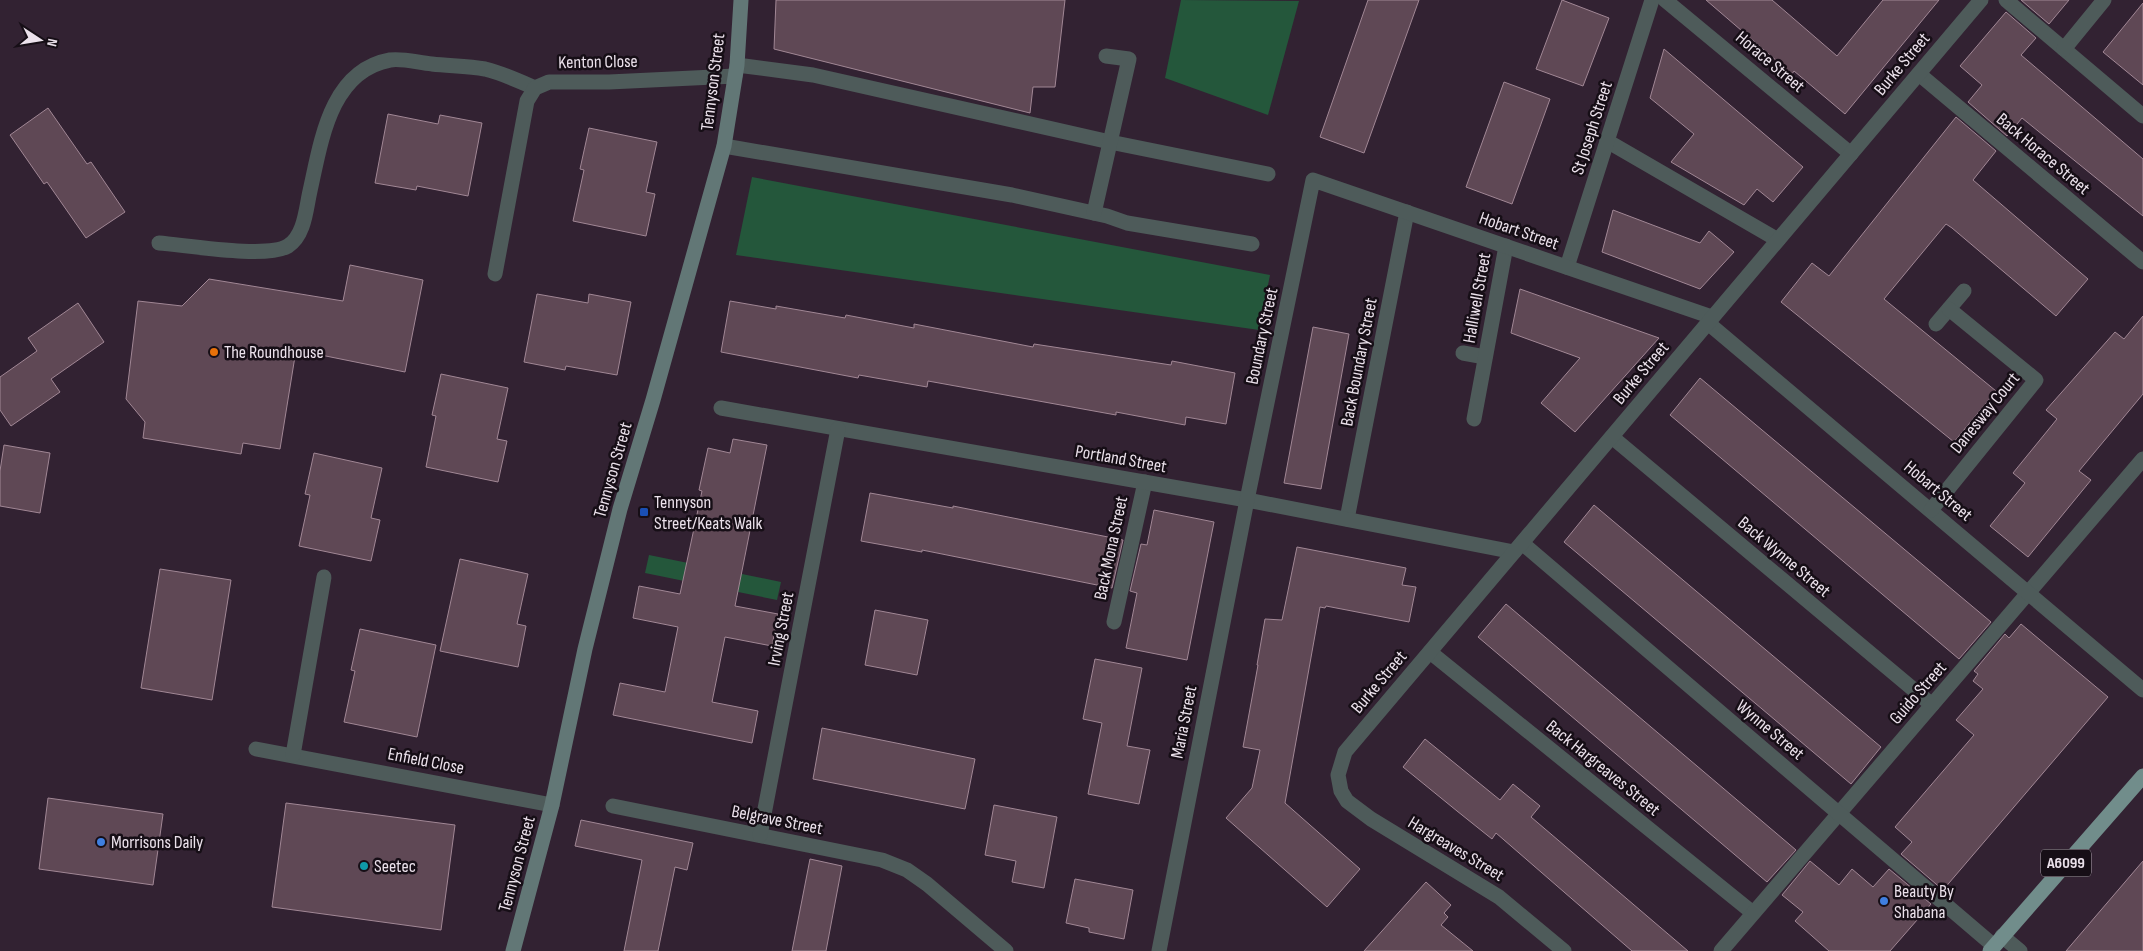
<svg xmlns="http://www.w3.org/2000/svg" width="2143" height="951" viewBox="0 0 2143 951" font-family="'Sofia Sans Condensed',sans-serif">
<rect width="100%" height="100%" fill="#322232"/>
<!-- green -->
<g fill="#24573b">
<polygon points="1181,0 1299,1 1268,115 1165,78"/>
<polygon points="752,177 1270,275 1259,330 736,255"/>
<polygon points="649,555 781,582 777,600 645,573"/>
</g>
<!-- building -->
<g fill="#5f4855" stroke="#a18795">
<polygon points="776,0 1065,0 1055,87 1033,87 1030,113 774,49"/>
<polygon points="1368,0 1419,0 1364,153 1320,137"/>
<polygon points="1562,0 1609,18 1583,86 1536,69"/>
<polygon points="1706,0 1772,0 1837,56 1883,0 1939,0 1845,114 1794,71 1792,74"/>
<polygon points="2021,0 2069,0 2049,24"/>
<polygon points="2143,3 2143,85 2103,52"/>
<polygon points="2006,12 2036,38 2021,55 2143,159 2143,216 2022,118 2007,136 1968,102 1982,85 1960,66"/>
<polygon points="1664,49 1803,167 1773,202 1757,189 1744,205 1671,162 1694,134 1650,98"/>
<polygon points="1504,82 1550,99 1512,204 1466,187"/>
<polygon points="48,108 87,164 91,162 125,212 86,238 47,182 44,184 10,135"/>
<polygon points="388,114 438,124 440,115 482,123 468,196 417,186 416,190 375,183"/>
<polygon points="1956,117 1996,151 1973,180 2088,279 2056,316 1952,228 1946,224 1884,299 1996,391 1954,442 1781,302 1812,263 1829,276"/>
<polygon points="589,128 657,142 646,192 655,194 646,236 573,221 584,170 580,169"/>
<polygon points="1613,210 1700,243 1709,231 1734,252 1700,289 1602,252"/>
<polygon points="350,265 423,280 405,372 296,350 280,449 243,443 241,454 143,438 145,422 126,399 138,301 182,306 209,279 343,301"/>
<polygon points="1520,289 1659,338 1575,432 1541,403 1580,358 1511,333"/>
<polygon points="537,294 588,303 589,294 631,302 617,375 566,366 565,370 524,362"/>
<polygon points="730,301 776,309 776,306 845,318 846,315 914,328 914,324 1033,347 1034,344 1171,365 1172,361 1235,373 1226,424 1186,417 1185,425 1116,412 1116,415 928,381 927,387 859,375 858,378 721,352"/>
<polygon points="78,303 104,342 51,379 60,392 11,426 0,410 0,377 37,351 28,338"/>
<polygon points="2143,316 2143,394 2079,471 2091,480 2028,557 1990,526 2025,483 2013,473 2057,419 2046,410 2115,332 2124,339"/>
<polygon points="1313,327 1349,334 1321,489 1284,483"/>
<polygon points="441,374 508,388 497,439 507,441 498,482 426,467 436,416 432,415"/>
<polygon points="1700,378 1991,622 1959,659 1670,415"/>
<polygon points="733,439 767,445 735,606 778,614 772,646 725,637 712,702 758,711 752,743 613,715 620,683 665,692 678,627 633,618 639,586 680,594 702,491 699,490 708,448 730,453"/>
<polygon points="4,445 50,453 40,513 0,506 0,471"/>
<polygon points="314,453 382,468 371,518 380,520 371,561 299,546 310,495 305,494"/>
<polygon points="870,493 953,508 953,506 1123,540 1112,588 922,550 922,552 861,541"/>
<polygon points="1594,505 1881,747 1851,784 1564,542"/>
<polygon points="1154,510 1214,522 1187,660 1126,648 1137,593 1130,591 1141,544 1147,545"/>
<polygon points="1297,547 1406,568 1402,585 1416,587 1409,622 1326,606 1325,608 1320,607 1285,803 1360,869 1327,907 1226,818 1252,788 1260,750 1243,747 1258,665 1257,665 1265,619 1282,620"/>
<polygon points="460,559 528,574 517,624 526,626 518,667 440,651"/>
<polygon points="160,569 231,580 212,700 141,688"/>
<polygon points="1506,604 1796,850 1767,882 1478,637"/>
<polygon points="875,610 928,620 917,675 865,665"/>
<polygon points="2021,624 2108,697 1943,890 1901,854 1912,842 1895,827 1974,735 1956,720 1983,689 1973,681 1978,674 1974,671 2005,634 2009,638"/>
<polygon points="360,629 436,645 417,737 344,722 355,671 351,670"/>
<polygon points="1095,659 1142,668 1127,746 1150,750 1139,804 1088,794 1102,723 1083,719"/>
<polygon points="822,728 975,759 965,809 813,779"/>
<polygon points="1425,739 1500,800 1513,784 1540,806 1531,817 1688,951 1632,951 1496,833 1492,839 1457,811 1403,767"/>
<polygon points="48,798 163,814 153,885 39,869"/>
<polygon points="286,803 455,825 441,930 272,907"/>
<polygon points="994,805 1057,817 1044,888 1012,882 1016,861 985,855"/>
<polygon points="581,820 693,843 687,870 675,867 658,951 624,951 642,860 575,846"/>
<polygon points="810,859 842,866 826,951 792,951"/>
<polygon points="1810,861 1839,885 1852,869 1873,887 1889,869 1931,904 1890,951 1829,951 1795,921 1803,912 1782,895"/>
<polygon points="2143,861 2143,951 2066,951 2095,917"/>
<polygon points="1075,879 1133,890 1124,939 1089,932 1089,928 1066,923"/>
<polygon points="1426,882 1451,905 1444,913 1448,917 1441,925 1473,951 1364,951"/>
</g>
<g fill="none" stroke-linecap="round" stroke-linejoin="round">
<!-- lane -->
<g stroke="#4e5b5a" stroke-width="15">
<polyline points="737,65 813,75 1110,142 1268,174"/>
<polyline points="1919,74 2143,262"/>
<polyline points="1607,141 1778,240"/>
<polyline points="724,146 1012,195 1107,216 1127,223 1252,244"/>
<polyline points="1094,213 1129,59 1106,56"/>
<path d="M159,243c27,2 108,16 129,3 17,-11 18,-38 22,-55 11,-49 20,-120 80,-131 13,-2 29,3 42,4 17,2 36,2 53,5 17,4 34,12 50,19"/>
<polyline points="1612,437 1932,705"/>
<polyline points="1347,519 1407,212"/>
<polyline points="1114,622 1145,482"/>
<polyline points="1430,652 1753,913"/>
<polyline points="1721,951 2143,459"/>
</g>
<!-- street -->
<g stroke="#4e5b5a" stroke-width="15">
<polyline points="1665,0 1851,154"/>
<polyline points="2006,0 2143,116"/>
<polyline points="2064,49 2104,0"/>
<polyline points="1567,267 1652,0"/>
<polyline points="495,274 527,101 535,88 549,82 609,82 735,76"/>
<polyline points="1708,323 2143,690"/>
<polyline points="1936,324 1964,291"/>
<polyline points="1463,353 1485,357"/>
<polyline points="721,408 1247,500 1514,552"/>
<polyline points="1474,419 1506,246"/>
<polyline points="1931,510 2036,380 1949,309"/>
<polyline points="1522,543 1994,946"/>
<polyline points="256,749 552,805"/>
<polyline points="293,755 324,577"/>
<polyline points="613,806 882,860 907,870 927,884 1006,951"/>
<polyline points="760,835 838,429"/>
<polyline points="2002,936 2020,951"/>
<polyline points="1159,951 1247,500 1313,180 1712,317"/>
<polyline points="1564,951 1499,897 1371,819 1347,801 1341,791 1338,775 1345,752 1981,0"/>
</g>
<!-- secondary -->
<polyline stroke="#627776" stroke-width="15" points="513,951 552,805 585,649 620,509 653,400 724,146 737,65 741,0"/>
<!-- primary -->
<polyline stroke="#718d8b" stroke-width="15" points="1990,951 2143,776"/>
</g>
<!-- markers -->
<circle fill="#e8710a" stroke="#160e16" stroke-width="2" cx="214" cy="352" r="5"/>
<rect fill="#1a4fb4" stroke="#160e16" stroke-width="2" x="639" y="507" width="10" height="10" rx="2.5"/>
<g fill="#3f7fe0" stroke="#160e16" stroke-width="2">
<circle cx="101" cy="842" r="5"/>
<circle cx="1884" cy="901" r="5"/>
</g>
<circle fill="#0f9aa8" stroke="#160e16" stroke-width="2" cx="364" cy="866" r="5"/>
<g text-anchor="middle" dominant-baseline="central" stroke-width="5" stroke-linejoin="round" paint-order="stroke">
<!-- shield labels -->
<rect fill="#160e16" stroke="#aba2ab" stroke-width="1" x="2041" y="849.5" width="50" height="27" rx="4"/>
<g font-size="16" font-weight="bold" fill="#ebe1eb">
<text x="2066" y="863">A6099</text>
</g>
<!-- street labels -->
<g font-size="18" fill="#ebe1eb" stroke="#160e16">
<text transform="translate(598 62) rotate(-1)">Kenton Close</text>
<text transform="translate(1770 62) rotate(40)">Horace Street</text>
<text transform="translate(1902 64) rotate(-50)">Burke Street</text>
<text transform="translate(713 82) rotate(-83)">Tennyson Street</text>
<text transform="translate(1592 128) rotate(-72)">St Joseph Street</text>
<text transform="translate(2043 154) rotate(40)">Back Horace Street</text>
<text transform="translate(1519 231) rotate(19)">Hobart Street</text>
<text transform="translate(1477 298) rotate(-80)">Halliwell Street</text>
<text transform="translate(1262 336) rotate(-78)">Boundary Street</text>
<text transform="translate(1359 362) rotate(-79)">Back Boundary Street</text>
<text transform="translate(1641 373) rotate(-50)">Burke Street</text>
<text transform="translate(1985 413) rotate(-51)">Danesway Court</text>
<text transform="translate(1121 459) rotate(10)">Portland Street</text>
<text transform="translate(613 470) rotate(-74)">Tennyson Street</text>
<text transform="translate(1938 491) rotate(40)">Hobart Street</text>
<text transform="translate(1111 548) rotate(-78)">Back Mona Street</text>
<text transform="translate(1784 557) rotate(40)">Back Wynne Street</text>
<text transform="translate(781 629) rotate(-79)">Irving Street</text>
<text transform="translate(1379 682) rotate(-50)">Burke Street</text>
<text transform="translate(1918 693) rotate(-49)">Guido Street</text>
<text transform="translate(1184 722) rotate(-79)">Maria Street</text>
<text transform="translate(1770 730) rotate(40)">Wynne Street</text>
<text transform="translate(426 761) rotate(11)">Enfield Close</text>
<text transform="translate(1603 768) rotate(39)">Back Hargreaves Street</text>
<text transform="translate(777 820) rotate(11)">Belgrave Street</text>
<text transform="translate(1456 849) rotate(31)">Hargreaves Street</text>
<text transform="translate(517 864) rotate(-75)">Tennyson Street</text>
</g>
<!-- poi labels -->
<g font-size="18" fill="#ebe1eb" stroke="#160e16" text-anchor="start">
<text x="224" y="352">The Roundhouse</text>
<text x="654" y="502">Tennyson<tspan x="654" dy="21">Street/Keats Walk</tspan></text>
<text x="111" y="842">Morrisons Daily</text>
<text x="374" y="866">Seetec</text>
<text x="1894" y="891">Beauty By<tspan x="1894" dy="21">Shabana</tspan></text>
</g>
</g>
<!-- north arrow -->
<g transform="translate(40 40) rotate(102)" stroke="#160e16" stroke-width="4" paint-order="stroke">
<path d="M0-4L9 19L0 12L-9 19Z" fill="#ebe1eb"/>
<text y="-8" font-size="14" font-weight="bold" text-anchor="middle" fill="#ebe1eb">N</text>
</g>
</svg>
